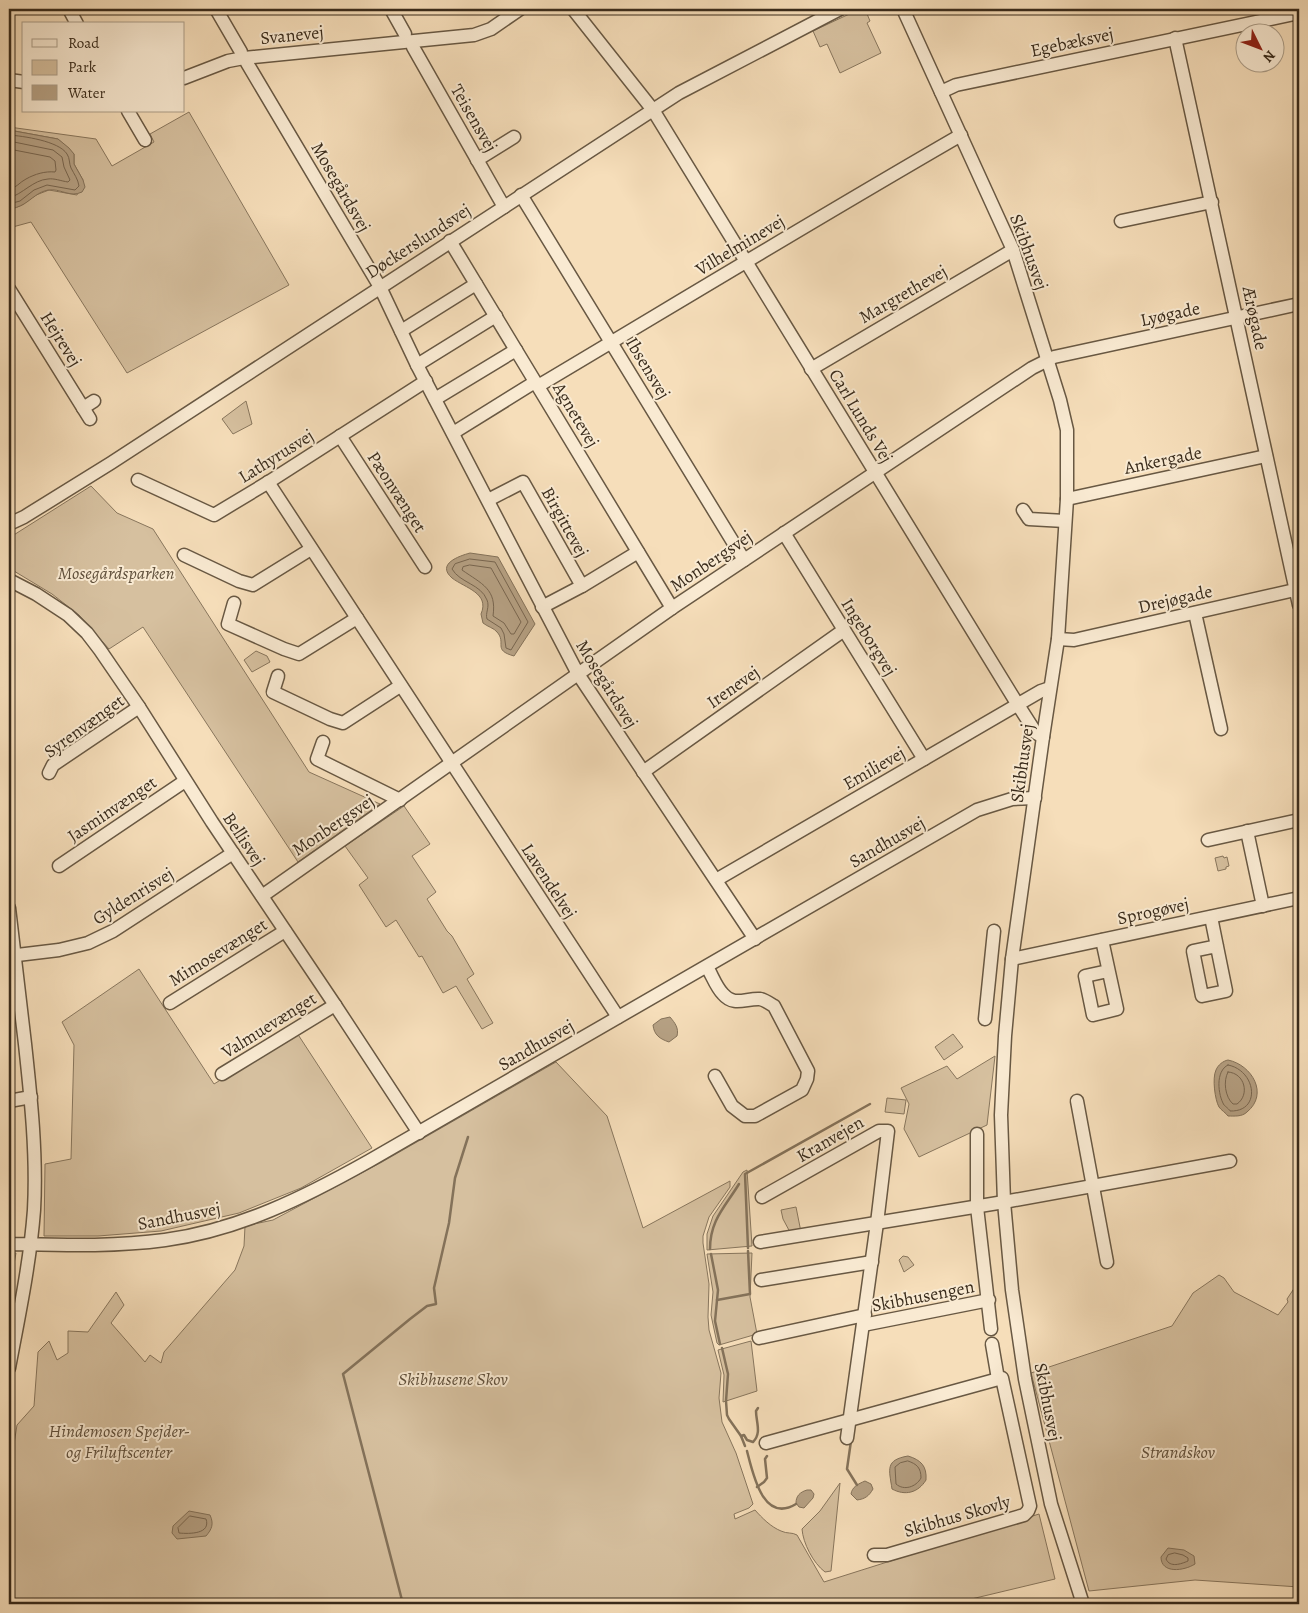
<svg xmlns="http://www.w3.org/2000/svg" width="1308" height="1613" viewBox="0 0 1308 1613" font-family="Alegreya,serif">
<rect width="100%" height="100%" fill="#f6deba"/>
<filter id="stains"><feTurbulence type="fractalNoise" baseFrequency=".004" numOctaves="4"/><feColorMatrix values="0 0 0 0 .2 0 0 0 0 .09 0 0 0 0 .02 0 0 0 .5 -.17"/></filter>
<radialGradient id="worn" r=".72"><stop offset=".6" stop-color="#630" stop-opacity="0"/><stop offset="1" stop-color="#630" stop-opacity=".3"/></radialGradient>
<!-- green -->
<g fill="#d6c09f" stroke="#88765d">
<polygon points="860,9 865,9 870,21 867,23 881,53 840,73 827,44 820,47 813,31"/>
<polygon points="189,112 289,285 127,373 31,222 9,228 9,210 22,205 36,195 49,190 77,195 83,180 74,164 74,154 58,139 9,130 9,127 96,139 112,166 154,142 150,134"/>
<polygon points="246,401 252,424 233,434 222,419"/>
<polygon points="91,486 117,513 153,529 309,772 380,804 298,862 143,627 109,649 79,615 52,594 9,568 9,538"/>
<polygon points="256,651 267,656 270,662 252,672 244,660"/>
<polygon points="404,806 430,844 412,856 436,892 427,899 447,931 452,936 474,974 467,979 493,1023 482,1029 456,986 443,993 422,956 419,957 396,920 386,927 359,885 368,878 345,846"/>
<polygon points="1223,856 1224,858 1227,857 1229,866 1226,867 1226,869 1218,871 1215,858"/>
<polygon points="139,969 214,1084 297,1033 372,1148 301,1188 239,1213 161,1231 98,1236 44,1236 45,1164 71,1159 74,1045 62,1022"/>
<polygon points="953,1034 963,1047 944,1060 935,1047"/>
<polygon points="995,1056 987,1125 919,1157 904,1129 909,1104 901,1088 947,1066 957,1079"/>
<path d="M556,1062l51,54 36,112 87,-47v6l-21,30 -6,19v7l6,41 -1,33 1,13 12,43 -2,25 3,24 14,31 17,51 -4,4 -15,6 1,5 20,-9c7,8 16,17 26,21 6,3 11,1 16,4l27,47 215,-68 16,65 -92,22v3h-954v-128l8,-51 17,-19 4,-54 11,-11 8,19 11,-7v-22l20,1 28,-40 8,13 -13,18 34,39 5,-7 11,8 3,-11 71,-82 9,-24 1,-20 28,-6 109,-58z"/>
<polygon points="887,1098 906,1100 904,1114 885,1112"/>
<polygon points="747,1170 752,1246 707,1250 707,1234 713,1216 743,1172"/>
<polygon points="796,1207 801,1232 791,1234 783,1219 781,1210"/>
<polygon points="9,1253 16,1253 9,1291"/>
<polygon points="752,1253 750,1297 757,1334 719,1345 717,1343 711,1315 713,1292 707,1254"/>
<polygon points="903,1256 908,1257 914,1265 904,1272 899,1260"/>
<polygon points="1219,1275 1224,1278 1234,1292 1278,1315 1288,1302 1287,1299 1299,1281 1299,1587 1195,1580 1089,1591 1031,1373 1172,1326 1193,1293"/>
<polygon points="751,1341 757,1391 723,1402 724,1375 718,1350"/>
<path d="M840,1483l-9,88 -6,1c-12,-9 -22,-29 -23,-43l18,-18z"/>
</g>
<!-- water -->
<g fill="#b6a184" stroke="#84725a">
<path d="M9,130l49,9 11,9 5,6v10l9,16 2,7 -3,5c-12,6 -22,-4 -34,-2 -10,2 -16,9 -24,14 -5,3 -10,4 -15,6z"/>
<path d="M470,553l28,4 37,67 -21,32c-22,-6 -7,-13 -17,-24 -3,-4 -9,-5 -14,-9l-2,-9c9,-21 -16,-26 -29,-36 -16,-14 7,-22 18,-25z"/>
<path d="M670,1017c5,6 9,11 7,19l-8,6c-9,-3 -15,-7 -16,-17l8,-6z"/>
<path d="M1228,1060c24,5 41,34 19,52 -5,5 -13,4 -19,4 -2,-3 -7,-6 -9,-9 -4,-7 -7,-29 -3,-37 2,-5 7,-9 12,-10z"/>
<path d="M908,1456c13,4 19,10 18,24 -8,13 -21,16 -34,9 -3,-20 -7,-29 16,-33z"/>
<path d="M865,1481l6,3 2,5c-4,7 -8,10 -16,11l-6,-6c1,-7 7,-10 14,-13z"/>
<path d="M807,1490h4l3,4 -1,4 -9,10 -5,-1 -3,-4c0,-7 4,-11 11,-13z"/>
<path d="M189,1511l21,4c4,9 2,14 -4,21l-29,3 -5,-6 1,-7z"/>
<path d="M1168,1548l16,2 10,6 1,8c-11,7 -34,10 -34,-7z"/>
</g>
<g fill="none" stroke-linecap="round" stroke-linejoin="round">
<!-- shore -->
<g stroke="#786650" stroke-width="1">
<path d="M9,135c14,1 50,6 58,19 3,4 2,10 4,14 3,6 7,11 8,18l-4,4 -28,-5 -13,5 -14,11 -11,3"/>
<path d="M9,141l44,9 9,7 2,10 6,13 -2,2c-7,-1 -14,-4 -20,-3 -15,1 -25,15 -39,19"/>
<path d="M9,149l41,8 5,4 1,9 -1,2c-10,-1 -20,2 -29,7 -6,3 -10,9 -17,11"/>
<path d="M470,559l25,3 33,60 -17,28 -5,-2 -2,-14 -3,-6 -14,-9c-2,-6 3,-12 0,-19 -6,-16 -27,-17 -35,-31l3,-5z"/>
<path d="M470,565l21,3 30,54 -7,12h-3l-7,-11 -11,-7c4,-27 -11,-32 -31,-46l1,-3z"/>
<path d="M1228,1065c28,5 34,47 2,46 0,-1 -5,-5 -6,-6 -6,-10 -9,-34 4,-40z"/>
<path d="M1228,1072c17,1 22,23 9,32h-4c-8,-7 -10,-23 -5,-32z"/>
<path d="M908,1461c9,3 13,7 13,17 -5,9 -17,13 -25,6l-1,-17 5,-4z"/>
<path d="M190,1516l16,3c5,15 -16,15 -27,14l-1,-5z"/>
<path d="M1175,1553l8,2 5,3v3c-7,3 -18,7 -22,-2l2,-4z"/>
</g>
<!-- stream -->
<g stroke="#84725a" stroke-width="2.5">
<polyline points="748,1248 745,1174 870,1104"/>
<path d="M710,1249c0,-29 15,-42 29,-65"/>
<polyline points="711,1254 718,1290 715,1321 720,1344"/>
<polyline points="717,1300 750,1294 748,1251"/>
<polyline points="722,1348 728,1374 726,1401 727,1415 729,1419 741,1436 745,1446"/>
<path d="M741,1436l3,-1 3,5 6,2c9,-9 3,-20 3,-31l2,-3"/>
<polyline points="851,1441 847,1469 857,1485"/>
<path d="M747,1451c6,23 16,73 49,53"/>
<polyline points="757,1487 764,1482 767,1478 765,1459 767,1456"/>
<polyline points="403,1604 343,1374 410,1319 427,1306 436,1304 434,1288 449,1223 455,1178 468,1137"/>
</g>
<!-- minor casing -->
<g stroke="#685843" stroke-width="15">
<g id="minor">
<polyline points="69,9 77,24"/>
<polyline points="216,9 241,52"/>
<polyline points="391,9 405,34"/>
<polyline points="573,9 653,110 1018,705 1036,733 1043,737"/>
<polyline points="903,9 1013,250 1060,400 1067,430 1067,499 1058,639 1043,737 1012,959 1005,1036 1001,1115 1004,1202 1012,1290 1025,1379 1051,1504 1083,1604"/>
<polyline points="1175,38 1299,605"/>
<polyline points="413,47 504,207"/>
<polyline points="247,63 380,287 417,365 578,674 755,939"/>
<polyline points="184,78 228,61 244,58 474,35 491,29 520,9"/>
<polyline points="9,80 24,82"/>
<polyline points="941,92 956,85 1299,13"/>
<polyline points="128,111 145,140"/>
<polyline points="477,160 514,137"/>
<polyline points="521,195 744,560"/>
<polyline points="1121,221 1212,202"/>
<polyline points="450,241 672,608"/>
<polyline points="9,289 90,419"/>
<polyline points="401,331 476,284"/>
<polyline points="417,365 496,316"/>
<polyline points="811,369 1013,250"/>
<path d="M538,386c141,-84 281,-169 423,-251"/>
<polyline points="435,399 516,350"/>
<polyline points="83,408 94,401"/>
<polyline points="453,433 535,382"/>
<polyline points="340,436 425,567"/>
<polyline points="138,480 214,515 267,483 426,381"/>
<polyline points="268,482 618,1017"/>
<polyline points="1067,499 1266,456"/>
<polyline points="488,500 523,482 582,586"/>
<polyline points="1023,510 1029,519 1065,521"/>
<polyline points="9,524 24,517 111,463 679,93 840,9"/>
<polyline points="784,533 924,759"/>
<polyline points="184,555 239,581 253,585 311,549"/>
<polyline points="9,580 36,594 68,615 87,633 100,650 139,707 212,822 335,1005 419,1133"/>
<polyline points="234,603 228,624 284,649 299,654 357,618"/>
<polyline points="542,607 582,586 638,552"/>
<polyline points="1195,613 1221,729"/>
<polyline points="1058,639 1074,640 1299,589"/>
<polyline points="278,676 273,692 330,719 343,723 400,686"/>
<polyline points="323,742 317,759 400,800"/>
<polyline points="643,772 844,630"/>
<polyline points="49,773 53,765 139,707"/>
<polyline points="1247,831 1263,906"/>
<polyline points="1208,840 1299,820"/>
<polyline points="59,866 185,781"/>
<polyline points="716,880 1041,691 1050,688"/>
<polyline points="262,896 672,608 1032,368 1054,357 1299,304"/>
<path d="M9,908c5,45 11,91 16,136 6,55 12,111 9,166 -4,53 -15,105 -25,158"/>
<polyline points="1211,917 1226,991 1202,996 1193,951 1217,946"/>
<polyline points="1102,940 1117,1009 1093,1015 1085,976 1108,971"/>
<polyline points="9,956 59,950 88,943 113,931 233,853"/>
<polyline points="1012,959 1299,898"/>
<path d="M707,967c5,8 9,20 16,27 11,13 23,4 37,5 5,1 9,4 14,7l34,65 -1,8 -5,11 -47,26h-10l-13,-10 -17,-30"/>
<polyline points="170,1003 285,931"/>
<polyline points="985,1019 994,931"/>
<polyline points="222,1074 335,1005"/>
<polyline points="9,1101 31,1097"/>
<polyline points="1077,1101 1107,1262"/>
<polyline points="977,1134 977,1207 991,1329"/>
<polyline points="762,1197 879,1131 888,1131 877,1223 847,1438"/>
<polyline points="760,1242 1004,1202 1230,1161"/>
<path d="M9,1244c52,1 104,3 156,-4 74,-10 140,-43 204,-79l608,-351 35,-11 23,-1"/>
<polyline points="761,1280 872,1262"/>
<polyline points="863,1325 989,1300"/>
<polyline points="759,1338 865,1315"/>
<polyline points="992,1344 998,1379"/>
<polyline points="766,1443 1002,1378 1030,1506 1028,1511 1024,1515 887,1555 874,1555"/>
</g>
</g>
<!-- minor -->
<use href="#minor" stroke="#f9ead2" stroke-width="12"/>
</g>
<g text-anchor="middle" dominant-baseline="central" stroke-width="4" stroke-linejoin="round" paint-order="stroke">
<!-- street labels -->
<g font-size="18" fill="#392b1b" stroke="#f9ead2">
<text transform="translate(292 35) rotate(-6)">Svanevej</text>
<text transform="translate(1072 42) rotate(-12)">Egebæksvej</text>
<text transform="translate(474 118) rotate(60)">Teisensvej</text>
<text transform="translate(341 187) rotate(60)">Mosegårdsvej</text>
<text transform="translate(418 241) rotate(-33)">Døckerslundsvej</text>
<text transform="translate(740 245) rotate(-31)">Vilhelminevej</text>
<text transform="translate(1029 252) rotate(70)">Skibhusvej</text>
<text transform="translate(903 294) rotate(-30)">Margrethevej</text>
<text transform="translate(1170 314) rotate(-12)">Lyøgade</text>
<text transform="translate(1255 318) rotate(78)">Ærøgade</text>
<text transform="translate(61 339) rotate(58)">Hejrevej</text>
<text transform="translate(648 368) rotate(59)">Ibsensvej</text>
<text transform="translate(576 415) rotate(59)">Agnetevej</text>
<text transform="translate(861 416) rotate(59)">Carl Lunds Vej</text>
<text transform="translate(276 456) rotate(-32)">Lathyrusvej</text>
<text transform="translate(1163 460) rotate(-12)">Ankergade</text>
<text transform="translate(397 492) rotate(57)">Pæonvænget</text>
<text transform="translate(565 522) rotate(61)">Birgittevej</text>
<text transform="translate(711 561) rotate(-34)">Monbergsvej</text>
<text transform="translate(1175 599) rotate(-13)">Drejøgade</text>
<text transform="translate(869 637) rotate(58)">Ingeborgvej</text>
<text transform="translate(607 684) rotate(58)">Mosegårdsvej</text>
<text transform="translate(733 687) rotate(-35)">Irenevej</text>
<text transform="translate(84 726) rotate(-36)">Syrenvænget</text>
<text transform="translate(1022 763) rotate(-82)">Skibhusvej</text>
<text transform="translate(874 768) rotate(-30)">Emilievej</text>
<text transform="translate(112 809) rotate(-34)">Jasminvænget</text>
<text transform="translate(333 825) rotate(-34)">Monbergsvej</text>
<text transform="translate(244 839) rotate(56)">Bellisvej</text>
<text transform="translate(887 842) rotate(-30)">Sandhusvej</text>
<text transform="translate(549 881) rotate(57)">Lavendelvej</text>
<text transform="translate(133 896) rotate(-32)">Gyldenrisvej</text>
<text transform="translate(1153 911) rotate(-12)">Sprogøvej</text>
<text transform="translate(218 952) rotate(-32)">Mimosevænget</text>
<text transform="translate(269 1025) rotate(-32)">Valmuevænget</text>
<text transform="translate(536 1045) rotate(-30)">Sandhusvej</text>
<text transform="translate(830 1139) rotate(-30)">Kranvejen</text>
<text transform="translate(179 1216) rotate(-11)">Sandhusvej</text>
<text transform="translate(923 1296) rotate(-11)">Skibhusengen</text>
<text transform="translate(1048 1402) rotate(79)">Skibhusvej</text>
<text transform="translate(957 1516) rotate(-16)">Skibhus Skovly</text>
</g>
<!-- park labels -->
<g font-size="18" font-style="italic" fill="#60503c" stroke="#f9ead2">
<text x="116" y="573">Mosegårdsparken</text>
<text x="453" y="1379">Skibhusene Skov</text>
<text x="119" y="1431">Hindemosen Spejder-<tspan x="119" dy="21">og Friluftscenter</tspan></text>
<text x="1178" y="1452">Strandskov</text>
</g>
</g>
<!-- margin -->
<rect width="1308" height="1613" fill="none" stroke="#f6deba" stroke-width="30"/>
<rect x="10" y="10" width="1288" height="1593" fill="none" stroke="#392b1b" stroke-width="2.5"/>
<rect x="15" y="15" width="1278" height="1583" fill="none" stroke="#392b1b"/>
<!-- legend -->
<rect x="22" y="22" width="162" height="90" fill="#f9ead2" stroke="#ac9e89"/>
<rect x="32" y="39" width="25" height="8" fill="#f9ead2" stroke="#ac9e89"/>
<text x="68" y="48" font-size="15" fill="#392b1b">Road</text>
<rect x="32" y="60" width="25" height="15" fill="#d6c09f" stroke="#ac9e89"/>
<text x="68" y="72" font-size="15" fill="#392b1b">Park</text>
<rect x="32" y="85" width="25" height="15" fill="#b6a184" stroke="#ac9e89"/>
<text x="68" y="98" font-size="15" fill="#392b1b">Water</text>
<!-- north arrow -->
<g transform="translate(1260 48) rotate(132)"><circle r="24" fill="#f9ead2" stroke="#ac9e89"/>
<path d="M0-4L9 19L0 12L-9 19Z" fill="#8f2418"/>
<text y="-8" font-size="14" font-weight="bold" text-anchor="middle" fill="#392b1b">N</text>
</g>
<rect width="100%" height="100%" filter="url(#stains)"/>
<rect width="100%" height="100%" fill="url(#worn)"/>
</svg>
